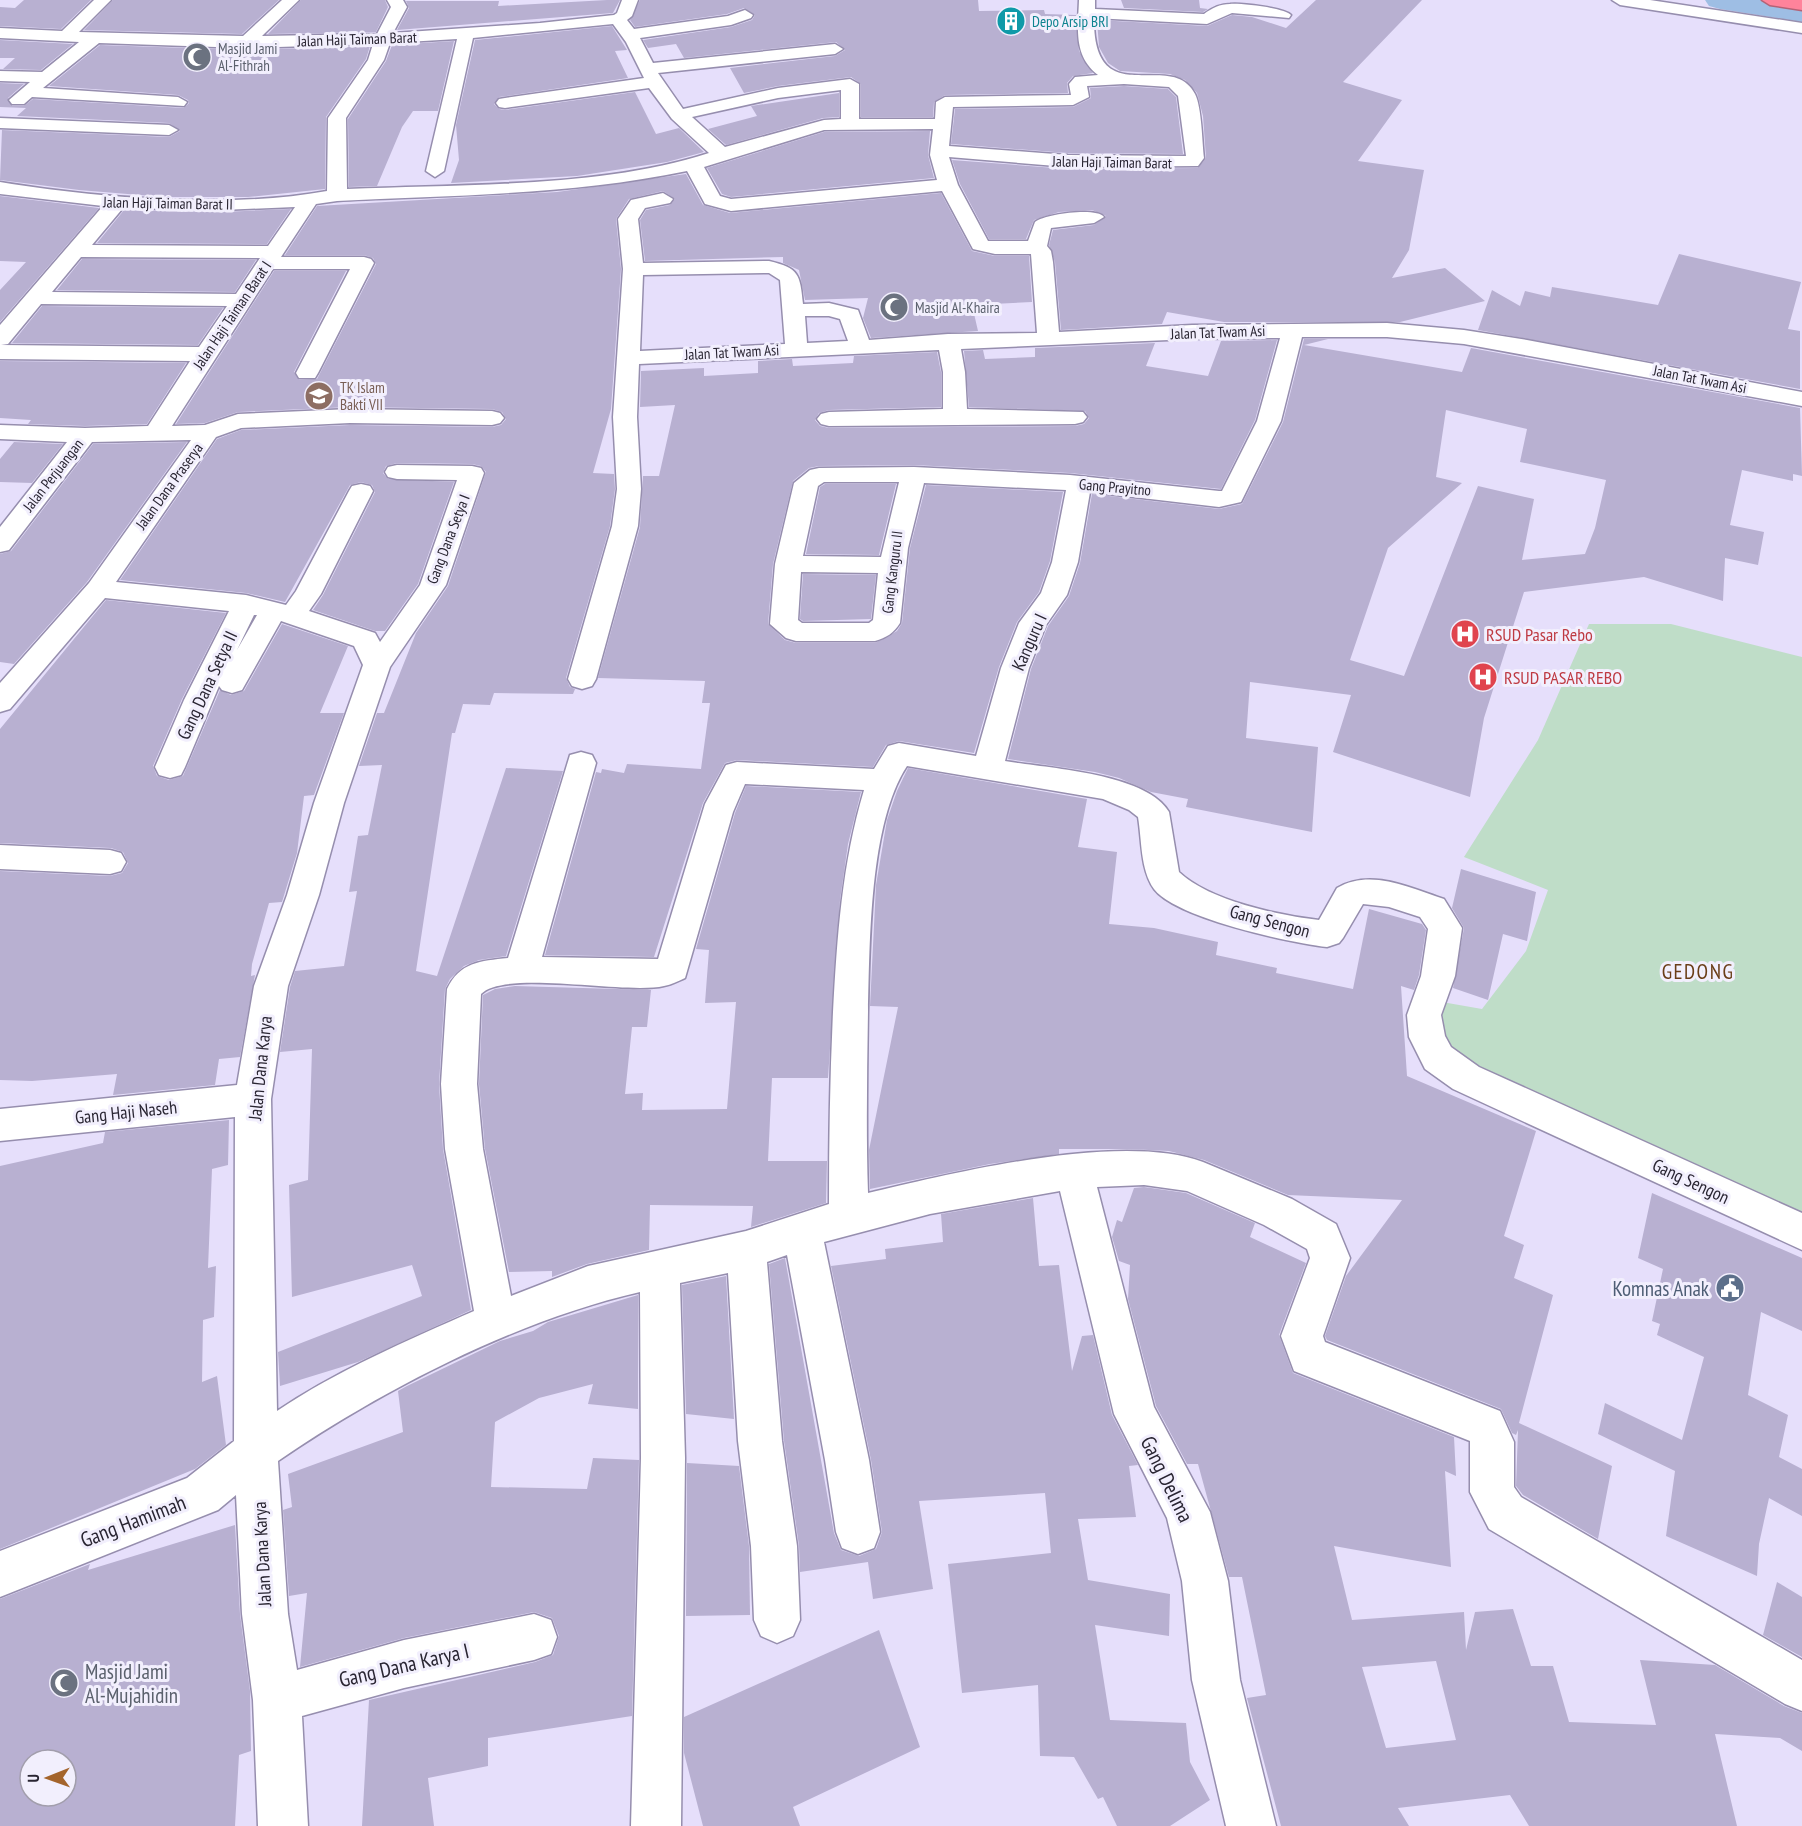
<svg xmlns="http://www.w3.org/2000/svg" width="1802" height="1826" viewBox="0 0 1802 1826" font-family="'PT Sans Narrow',sans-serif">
<rect width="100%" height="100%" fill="#e6dffb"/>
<!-- green -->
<polygon fill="#bfddc8" points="1589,624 1671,624 1802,657 1802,1219 1430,1045 1442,1002 1482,1009 1526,951 1548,890 1464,857 1538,740"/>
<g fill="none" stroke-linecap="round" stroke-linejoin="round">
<!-- river -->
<polygon fill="#9ebee4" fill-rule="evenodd" points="1705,0 1778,0 1802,4 1802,22 1720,9 1709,6"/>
</g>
<!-- building -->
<g fill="#b8b0d1" fill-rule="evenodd">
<polygon points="24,0 91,0 61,29 0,26 0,7 15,8"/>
<polygon points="113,0 279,0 242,34 84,30"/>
<polygon points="301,0 385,0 388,7 376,32 268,34"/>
<polygon points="607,0 620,0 613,13 397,30 409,8 406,1 499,1 498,6"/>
<polygon points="640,0 978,0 979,11 1044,10 1045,14 1076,15 1079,51 1093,73 1073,76 1067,83 1068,93 945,95 934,102 933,117 861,117 861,84 851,77 778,86 744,93 730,68 835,56 845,50 836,42 684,58 676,44 648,48 643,40 731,27 752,20 755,15 744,8 727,14 635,27 630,20"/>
<polygon points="1121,0 1199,0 1200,8 1208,9 1203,12 1124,8"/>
<polygon points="1316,0 1422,0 1343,82 1402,100 1358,161 1424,170 1409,250 1392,278 1445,268 1485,301 1400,322 1224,322 1167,312 1162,324 1061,330 1055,262 1049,245 1053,230 1094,225 1106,216 1092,210 1059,212 1034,220 1026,239 989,239 960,184 952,160 1068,169 1198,168 1206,158 1203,116 1197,93 1185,80 1170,74 1120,71 1108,63 1099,47 1097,20 1207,26 1232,15 1252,17 1286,28"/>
<polygon points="612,26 627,50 615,51 628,78 499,97 494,104 499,109 505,110 635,92 656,134 679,128 704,152 667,162 577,176 451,183 459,160 456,125 475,40"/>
<polygon points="0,40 73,44 41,70 3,69 15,58 0,58"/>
<polygon points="454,41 438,111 413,111 402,127 377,186 349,187 348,119 386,61 392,45"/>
<polygon points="100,45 245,50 370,46 366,59 326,117 325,189 248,197 164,197 79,190 0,180 2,130 169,137 180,131 169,123 17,116 26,108 0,107 0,83 24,84 8,98 12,106 24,106 33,99 184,108 189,103 188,100 178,95 49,86"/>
<polygon points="1124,86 1168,89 1176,97 1183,154 1068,153 951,144 955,109 1073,107 1091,98 1090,88"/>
<polygon points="839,93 839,117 823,118 726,145 708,129 757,116 751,106"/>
<polygon points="930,131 928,155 934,178 731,197 722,194 707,168 824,132"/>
<polygon points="686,174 703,205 730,213 941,193 972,251 995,256 1029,256 1032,302 972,305 978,331 871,338 863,318 868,298 805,300 799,270 783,263 783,257 645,261 640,220 646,210 670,205 675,199 663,191 629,199 616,219 621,269 611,409 593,473 614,474 615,489 610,526 566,678 570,687 575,689 573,694 494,693 490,705 463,704 455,733 452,733 416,971 437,976 506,768 563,771 506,956 479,960 464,966 450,979 445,989 439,1084 443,1149 471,1310 358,1362 280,1386 278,1352 422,1296 412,1265 292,1297 289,1185 308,1180 312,1049 280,1052 290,987 295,971 344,966 357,891 349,892 358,836 368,835 382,765 359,766 377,713 384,713 416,633 448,586 486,472 481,466 472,464 397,463 386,466 383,473 388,479 454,482 418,584 385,631 375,631 313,610 323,595 375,492 372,485 361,482 350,485 285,602 246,593 120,580 217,439 241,430 350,425 492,427 501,425 506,419 502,412 492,409 350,407 238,412 205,423 176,424 274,271 346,271 294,372 299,380 317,379 376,264 373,258 364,255 285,255 317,206 557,192"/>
<polygon points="0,196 99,208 0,322 0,290 26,262 0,261"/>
<polygon points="291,209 267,244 97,243 124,210 222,212"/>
<polygon points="1679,254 1801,282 1788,329 1800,331 1800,389 1478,330 1492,290 1520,306 1525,291 1550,297 1552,287 1658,305"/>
<polygon points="82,259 256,260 235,292 57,290"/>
<polygon points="42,306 223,308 198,345 12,343"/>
<path d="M1304,339h24l-24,6 158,27 9,-24 329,60 2,68 -9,-2v7l-51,-11 -12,55 34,7 -6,33 -33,-7 -2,43 -79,-24 -120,15 -40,126 -14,79 -137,-45 18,-57 -101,-13 -4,56 72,9 -6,85 -126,-25 2,-8 -37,-7 -32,-14 -24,-6 -87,-13 23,-90 17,-43 21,-30 11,-33 12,-69 127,15 23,-5 41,-82zM1446,410l81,19 -7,33 86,18 -11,48 -10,26 -63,6 12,-61 -56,-13 -74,190 -54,-16 38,-112 74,-65 -26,-6z"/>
<polygon points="1277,340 1255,420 1221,489 1070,473 914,465 819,466 809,468 793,481 773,564 768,624 785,640 796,643 875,643 897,631 902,623 910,548 926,485 1063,492 1050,561 1039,592 1017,622 999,667 974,753 899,741 886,745 873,767 737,760 725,763 703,803 654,957 545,955 596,772 601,773 602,769 624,773 627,764 701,769 710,703 702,703 705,681 598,678 640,527 643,476 659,476 675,405 640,407 641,371 704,368 704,376 758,373 758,361 792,359 793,366 853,363 854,356 937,352 941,372 941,407 829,410 819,413 815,420 820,426 829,428 1075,426 1084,424 1089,418 1085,411 969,407 964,351 983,350 985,359 1035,357 1035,348 1155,343 1146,366 1208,376 1221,341"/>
<polygon points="0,361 186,363 147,424 85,426 28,424 31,420 0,418"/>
<polygon points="14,442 63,444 32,483 0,482 0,459"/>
<polygon points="187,442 87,582 14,664 0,662 0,554 11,551 93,444"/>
<polygon points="825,484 896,484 879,555 806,554 820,487"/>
<polygon points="803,574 876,575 871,619 803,621 800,619"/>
<polygon points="106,600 226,613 182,699 153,766 157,776 169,780 183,776 220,690 231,695 244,691 282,624 348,646 320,713 344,713 314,795 304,796 297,853 282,902 269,903 252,964 251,976 255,975 240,1057 219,1059 215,1085 113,1095 117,1074 32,1081 0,1080 0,871 110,876 122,873 128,863 123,852 111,848 0,843 0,729"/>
<polygon points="908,768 1087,799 1078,847 1117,852 1109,924 1154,928 1218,942 1216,955 1277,968 1276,973 1353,989 1369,909 1422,924 1426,930 1419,975 1414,990 1401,986 1407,1076 1536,1131 1504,1236 1524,1245 1514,1278 1553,1295 1519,1423 1612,1466 1598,1539 1523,1495 1516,1486 1518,1430 1516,1435 1512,1433 1501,1409 1327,1340 1325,1336 1346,1276 1402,1200 1288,1195 1204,1160 1169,1151 1128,1149 1059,1149 1059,1154 990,1164 870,1189 869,1150 898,1007 870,1006 876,885 887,820 897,791"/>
<polygon points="746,786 861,792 848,844 840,900 828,1078 772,1078 768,1161 827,1161 826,1203 751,1227 753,1206 650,1205 649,1250 587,1264 552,1277 552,1271 509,1272 485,1149 479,1084 483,995 495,989 515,986 651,990 647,1027 632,1027 625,1094 643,1093 642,1110 727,1109 736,1002 705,1003 709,950 696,949 735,813"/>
<polygon points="1461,869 1536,892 1527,941 1503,934 1488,1000 1453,988 1464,928 1452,908"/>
<polygon points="229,1120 228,1165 212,1169 208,1268 216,1266 214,1317 203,1320 202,1382 217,1376 226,1445 195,1469 0,1549 0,1166 103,1143 105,1132"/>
<path d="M1144,1187l42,6 69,30 -5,14 56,26 -27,72 14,38 161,64 2,39 -11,-5 6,96 -117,-21 18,74 112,-8 2,38 9,-38 38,-3 18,57h22l16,56 87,3 -16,-65 75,5 69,41 18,7v38l-22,-13 -65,-4 22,92h-208l-19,-31 -112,13 11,18h-128l-34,-128 19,-3 -24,-118h-13l-31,-113h-11l-31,-58 -28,-107 2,-34 -11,-4 -7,-24 5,-17 5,2 12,-34zM1436,1661l20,79 -70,8 -24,-81z"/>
<polygon points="1652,1193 1802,1258 1802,1331 1761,1312 1748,1395 1788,1415 1779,1457 1802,1469 1802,1516 1769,1498 1759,1544 1757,1576 1666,1536 1675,1471 1598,1434 1605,1403 1682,1440 1704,1357 1657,1335 1660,1324 1652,1321 1663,1269 1638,1258"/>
<polygon points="1033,1198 1039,1266 1059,1265 1072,1371 1082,1336 1093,1335 1112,1415 1138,1465 1129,1466 1136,1517 1078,1519 1088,1580 1170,1594 1169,1636 1095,1625 1110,1720 1186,1723 1190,1762 1210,1800 1170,1826 1117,1826 1103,1797 1098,1799 1074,1757 1040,1756 1038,1685 962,1693 948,1564 1051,1553 1045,1493 919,1501 933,1589 873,1599 868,1562 800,1572 799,1546 784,1441 769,1264 785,1258 834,1533 841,1550 859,1556 876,1549 882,1532 871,1460 831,1266 886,1259 885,1249 943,1242 941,1214"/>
<polygon points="726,1276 734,1419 686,1414 682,1285"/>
<polygon points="638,1295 638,1409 588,1404 593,1384 539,1398 495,1422 491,1487 587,1489 593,1458 639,1460 632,1716 488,1738 488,1766 428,1778 434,1826 362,1826 369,1700 535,1662 553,1655 559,1636 552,1618 534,1612 404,1638 300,1667 307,1593 289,1596 283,1510 292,1507 288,1474 403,1432 398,1391 407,1386 500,1341 533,1331 548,1322"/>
<polygon points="687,1463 739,1466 749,1546 750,1615 686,1616"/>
<path d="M235,1525l5,89 10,77 1,60 -12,4 -4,71h-235v-227l90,-35 -2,6zM30,1760h36v36h-36z"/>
<polygon points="1777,1582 1802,1597 1802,1657 1763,1635"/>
<polygon points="879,1630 920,1747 793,1807 800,1826 703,1826 684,1753 684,1717"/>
</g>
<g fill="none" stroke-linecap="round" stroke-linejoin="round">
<!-- minor casing -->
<g stroke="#968eae" stroke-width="3">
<g id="minor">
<path d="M94,0h17l-32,32 164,4 39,-36h17l-37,36 115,-2 14,-27 -4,-7h16l4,7 -14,26 147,-10 74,-8 3,-2 5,-13h16l-6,16 -5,4 7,9 94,-13 17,-6 8,5 -2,3 -20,7 -91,13 13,25 182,-19 8,5 -8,5 -177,19 25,36 95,-21 72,-9 9,5v35h76l1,-17 9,-5 126,-2 -2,-11 6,-7 23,-2c-25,-19 -20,-47 -19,-75h16v9l109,5c8,-6 16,-10 26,-10 11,-1 55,4 61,11l-2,3 -57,-5 -25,11 -113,-6c-1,98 77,29 101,76 7,14 7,48 9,64l-6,8 -130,1 -119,-10 9,28 30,56h40l7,-19c10,-8 62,-15 69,-5l-10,6 -43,5 -4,18 4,5 2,11 6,70 133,-7 195,-2 77,7 63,10 275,52v14l-338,-62 -77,-7h-85l-21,84 -40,81 -22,5 -129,-15 -12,70 -11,33 -21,30 -17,43 -24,93c41,7 142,12 164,51l10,60c31,29 99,43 140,48l18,-32c34,-20 73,0 107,11l18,29 -7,48 -14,39 4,21 6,11 28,20 323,146v37l-349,-161 -28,-20 -16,-32 -2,-22 14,-39 7,-47 -8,-12 -31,-10 -26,-3 -20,34 -4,5 -12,4c-37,-4 -151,-29 -173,-58 -14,-20 -12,-49 -16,-72l-9,-7 -26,-11 -196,-33c-38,58 -37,176 -39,245 -1,61 -2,122 0,182 85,-20 254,-62 335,-31l89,37 44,25 14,34 -27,78 2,6 175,69 14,31v45l7,10 281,163v51l-17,-7 -296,-175 -19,-37v-51l-176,-70 -13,-35 29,-78 -3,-9 -43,-24 -77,-34 -43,-6 -47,2 57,220 56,105 18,69 12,99 36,146h-50l-34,-146 -10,-99 -15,-63 -53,-104 -54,-223 -130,23 -106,28 45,218 11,72 -6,16 -16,6 -16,-6 -6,-16 -11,-72 -38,-205 -20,7 15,179 15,105 3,74 -7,16 -16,7 -16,-7 -7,-16 -3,-74 -13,-105 -10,-168 -48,10 5,175 -4,368h-50l10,-368 -1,-166c-123,28 -258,98 -362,169l10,153 9,56 107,-30 130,-26 17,6 6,17 -6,17 -17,6 -130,28 -102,28 6,110h-50l-5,-126 -11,-86 -6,-119 -18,15 -218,87v-46l187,-73 47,-37 1,-324 -235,24v-32l237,-24 17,-99 33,-91 27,-92 49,-138 -9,-19 -73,-25 -39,69 -10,3 -10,-3 -3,-4 -34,81 -4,8 -11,3 -11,-3 -4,-8 29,-67 45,-89 -124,-13 -95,111 -10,3v-29l89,-100 102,-143 -99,2 -83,108 -9,2v-25l67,-85 -67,-3v-14l85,3 63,-2 42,-65 -190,-2v-34l103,-119 -103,-12v-12c99,16 229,27 327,9l1,-73 40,-58 5,-16 -128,4 -146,-5 -56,45 135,9 9,5 -3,4 -152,-9 -8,7h-12l-3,-4 21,-18 -30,-1v-10l42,1 37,-30 -79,-4v-10l62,3zM613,24l13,18 18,36 -139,20 -6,1 -3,4 3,4 6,1 144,-20 23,31 37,34c-107,35 -249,31 -362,36l-1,-71 38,-58 6,-17 67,-4 -31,132 9,6 9,-6 29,-133zM1124,84l45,3 9,9 8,60 -118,-1 -119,-9 4,-39 120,-2 16,-8 -2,-11zM841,90v29l-17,1 -99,27 -33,-30 86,-19zM933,129l-3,26 7,25 -206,19 -11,-3 -16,-29 120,-37zM687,171l18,33 26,7 211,-20 31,58 22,5h36l6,79 -89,1 -79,6 -11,-30 -29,-7 -26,1c-3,-30 -4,-36 -34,-43l-126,2 -5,-44 7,-11 25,-5 3,-4 -10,-6 -32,7 -13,19 5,50 -10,148 4,72 -5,37 -44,153 4,7 10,3 10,-3 4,-7 42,-153 3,-37 -4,-72 2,-53 300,-14 4,22v37l-114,3 -8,2 -4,5 4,5 8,2 246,-2 8,-2 4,-5 -4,-5 -116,-3 -2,-37 -4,-23 231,-10 88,-1 -23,83 -35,70h-3l-149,-16 -156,-8 -95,1 -9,2 -16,13 -19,81 -5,60 16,14 10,3h79c11,-3 19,-8 25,-18l8,-75 16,-65 142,7 -14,72 -11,31 -22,30 -18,45 -25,88 -77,-13 -11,3 -14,23 -137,-7 -11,3 -21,39 -47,155 -116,-2 54,-194 -4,-8 -11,-3 -11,3 -62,203c-28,3 -48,4 -61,31l-6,95 4,65 29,162c-68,30 -136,59 -197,100l-6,-312 17,-113 31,-91 25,-92 46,-136 56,-82 38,-112 -3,-5 -9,-2 -75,-1 -9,2 -3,5 3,5 9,2 60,1 -37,105 -40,57 -5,-9 -66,-22 12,-17 52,-103 -3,-5 -9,-2 -9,2 -3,5 -53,100 -10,14 -40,-10 -130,-13 100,-145 25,-9 109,-5 142,2 8,-2 4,-5 -4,-5 -8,-2 -142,-2 -112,5 -33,11 -33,1 101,-157h77l-54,104 3,5h16l3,-5 56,-110 -3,-4 -7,-2h-83l35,-53 21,-3c117,-6 235,-6 350,-30zM295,207l-27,39 -176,-1 31,-37 99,2zM81,257l179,1 -24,36 -184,-2zM769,273l11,7 5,64 -145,7 3,-76zM41,304l186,2 -28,41 -198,-2 7,-1zM805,316h24l11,3 8,22 -41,2zM824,482h75l-18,75 -78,-1 15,-70zM801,572l77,1 -5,47 -4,3h-67l-4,-3zM254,615h3l-20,35zM745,784l119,6c-22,73 -27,147 -31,222 -3,64 -4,128 -4,192l-83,27 -158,35 -77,30 -28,-147 -6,-65 4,-90c24,-25 145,1 183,-8 7,-1 14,-5 21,-8l48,-166z"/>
<polygon points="1612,0 1650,0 1802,23 1802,33 1620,5"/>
<polygon points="0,118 169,125 178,130 169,135 0,128"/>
<polygon points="0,845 110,850 121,853 126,862 121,871 110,874 0,869"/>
</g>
</g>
<!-- highway casing -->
<g stroke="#b46276" stroke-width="3">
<polygon id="highway" points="1762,0 1802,0 1802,10 1770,5"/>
</g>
<!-- minor -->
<use href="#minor" fill="#fff" fill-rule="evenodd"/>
<!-- highway -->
<use href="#highway" fill="#ff839b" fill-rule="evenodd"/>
</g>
<!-- icons -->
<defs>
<g id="building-disc" transform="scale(1.5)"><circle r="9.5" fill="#0f9aa8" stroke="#f2effd"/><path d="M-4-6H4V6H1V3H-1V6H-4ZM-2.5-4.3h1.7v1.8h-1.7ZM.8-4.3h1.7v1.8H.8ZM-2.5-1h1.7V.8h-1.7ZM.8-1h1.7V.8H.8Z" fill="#fff"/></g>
<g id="mosque-disc" transform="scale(1.5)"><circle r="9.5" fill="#6b7280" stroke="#f2effd"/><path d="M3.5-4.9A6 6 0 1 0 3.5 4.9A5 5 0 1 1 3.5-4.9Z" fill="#fff"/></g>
<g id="school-disc" transform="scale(1.5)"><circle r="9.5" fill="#8d6e63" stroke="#f2effd"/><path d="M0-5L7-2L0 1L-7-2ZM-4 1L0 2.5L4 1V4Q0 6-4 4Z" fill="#fff"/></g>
<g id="hospital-disc" transform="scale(1.5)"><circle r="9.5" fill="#e0444e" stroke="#f2effd"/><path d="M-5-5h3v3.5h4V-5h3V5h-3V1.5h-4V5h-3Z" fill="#fff"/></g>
<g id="civic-disc" transform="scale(1.5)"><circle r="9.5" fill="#5c6f8a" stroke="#f2effd"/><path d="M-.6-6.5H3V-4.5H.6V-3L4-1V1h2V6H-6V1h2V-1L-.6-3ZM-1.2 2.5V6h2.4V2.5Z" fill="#fff"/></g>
</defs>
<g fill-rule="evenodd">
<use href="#building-disc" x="1011" y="21"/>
<use href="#mosque-disc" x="197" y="57"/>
<use href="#mosque-disc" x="894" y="307"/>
<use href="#school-disc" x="319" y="396"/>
<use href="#hospital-disc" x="1465" y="634"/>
<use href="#hospital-disc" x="1483" y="677"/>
<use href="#civic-disc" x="1730" y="1288"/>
<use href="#mosque-disc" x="64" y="1683"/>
</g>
<g text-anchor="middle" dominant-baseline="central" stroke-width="6" stroke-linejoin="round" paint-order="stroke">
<!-- far-culture labels -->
<g font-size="15" fill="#0d838f" stroke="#f2effd" text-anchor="start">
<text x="1032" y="21">Depo Arsip BRI</text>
</g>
<!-- far-street labels -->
<g font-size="15" fill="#292532" stroke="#f2effd">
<text transform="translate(357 39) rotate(-2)">Jalan Haji Taiman Barat</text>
<text transform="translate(1112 162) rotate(1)">Jalan Haji Taiman Barat</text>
<text transform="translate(168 203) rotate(1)">Jalan Haji Taiman Barat II</text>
<text transform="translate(232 315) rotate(-56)">Jalan Haji Taiman Barat I</text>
<text transform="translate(1218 332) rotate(-2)">Jalan Tat Twam Asi</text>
<text transform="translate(732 352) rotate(-3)">Jalan Tat Twam Asi</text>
<text transform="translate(1700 379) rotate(11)">Jalan Tat Twam Asi</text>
<text transform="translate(53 475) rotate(-52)">Jalan Perjuangan</text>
<text transform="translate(169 486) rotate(-54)">Jalan Dana Praserya</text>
<text transform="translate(1115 487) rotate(5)">Gang Prayitno</text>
<text transform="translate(448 539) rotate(-69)">Gang Dana Setya I</text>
<text transform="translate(892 572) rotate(-83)">Gang Kanguru II</text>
</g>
<!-- far-worship labels -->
<g font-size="15" fill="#5b616d" stroke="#f2effd" text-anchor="start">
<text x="218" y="48">Masjid Jami<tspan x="218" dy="17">Al-Fithrah</tspan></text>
<text x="915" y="307">Masjid Al-Khaira</text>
</g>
<!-- far-education labels -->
<g font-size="15" fill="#785e54" stroke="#f2effd" text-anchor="start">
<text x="340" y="387">TK Islam<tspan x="340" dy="17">Bakti VII</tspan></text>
</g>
<!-- health labels -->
<g font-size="18" fill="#be3a42" stroke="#f2effd" text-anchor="start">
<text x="1486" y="634">RSUD Pasar Rebo</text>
<text x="1504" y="677">RSUD PASAR REBO</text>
</g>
<!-- street labels -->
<g font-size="18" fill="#292532" stroke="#f2effd">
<text transform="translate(1029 642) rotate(-66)">Kanguru I</text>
<text transform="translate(207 685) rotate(-65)">Gang Dana Setya II</text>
<text transform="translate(1270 921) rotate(15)">Gang Sengon</text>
<text transform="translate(260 1068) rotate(-84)">Jalan Dana Karya</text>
<text transform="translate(126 1112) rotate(-6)">Gang Haji Naseh</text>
<text transform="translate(1691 1181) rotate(25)">Gang Sengon</text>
<text transform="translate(262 1554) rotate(-93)">Jalan Dana Karya</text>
</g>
<!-- quarter labels -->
<g font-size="21" letter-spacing="1.5" fill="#6a3e18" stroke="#f2effd">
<text x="1698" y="971">GEDONG</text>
</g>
<!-- near-service labels -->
<g font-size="21" fill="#4e5e75" stroke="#f2effd" text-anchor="end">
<text x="1709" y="1288">Komnas Anak</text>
</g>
<!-- near-street labels -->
<g font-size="21" fill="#292532" stroke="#f2effd">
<text transform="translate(1167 1479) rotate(64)">Gang Delima</text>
<text transform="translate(133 1521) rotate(-21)">Gang Hamimah</text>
<text transform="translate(404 1665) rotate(-13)">Gang Dana Karya I</text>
</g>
<!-- near-worship labels -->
<g font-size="21" fill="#5b616d" stroke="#f2effd" text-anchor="start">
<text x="85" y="1671">Masjid Jami<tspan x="85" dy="24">Al-Mujahidin</tspan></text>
</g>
</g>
<!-- north arrow -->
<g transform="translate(48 1778) rotate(269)"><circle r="28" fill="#f2effd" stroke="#a29eac" stroke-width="1.5"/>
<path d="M0-4.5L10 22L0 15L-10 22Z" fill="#a4642c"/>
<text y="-9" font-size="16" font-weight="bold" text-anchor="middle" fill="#292532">U</text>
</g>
</svg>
